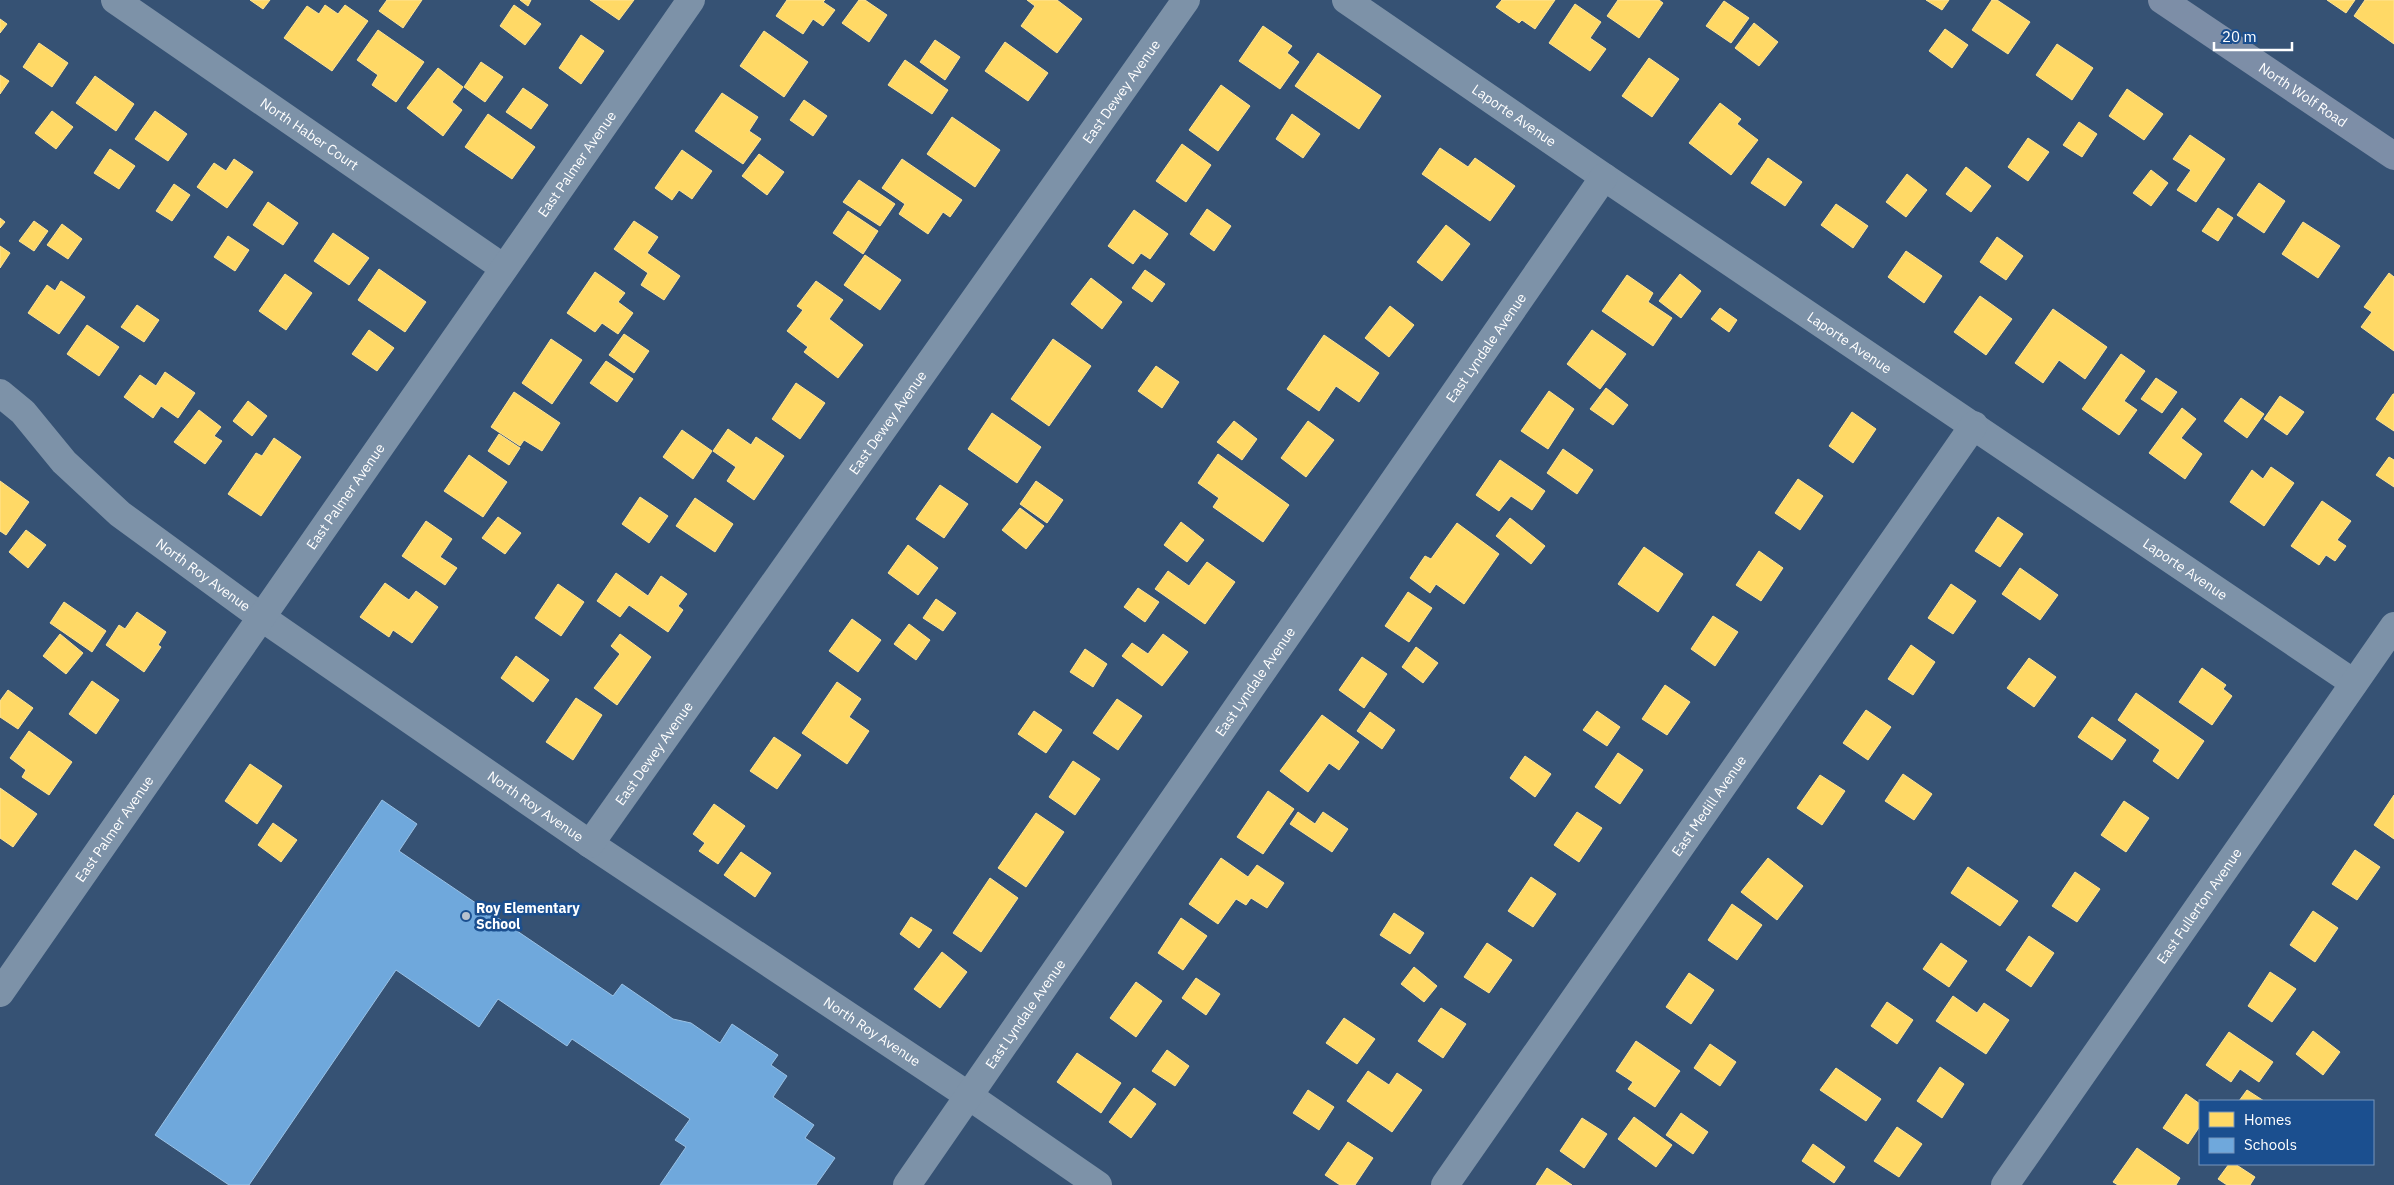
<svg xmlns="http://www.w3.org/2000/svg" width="2394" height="1185" viewBox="0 0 2394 1185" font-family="'IBM Plex Sans',sans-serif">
<rect width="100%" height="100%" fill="#365274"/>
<!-- homes -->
<g fill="#ffd966" stroke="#ffe494">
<polygon points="250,0 270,0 263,9"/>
<polygon points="387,0 422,0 403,28 379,11"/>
<polygon points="520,0 531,0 528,6"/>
<polygon points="590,0 634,0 619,20"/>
<polygon points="787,0 825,0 823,2 835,10 823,26 813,19 803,34 776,16"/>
<polygon points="859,0 865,0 887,15 869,42 842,23"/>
<polygon points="1027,0 1057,0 1082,19 1057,53 1021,26 1035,6"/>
<polygon points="1502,0 1555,0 1535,29 1522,20 1519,23 1496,7"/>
<polygon points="1618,0 1659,0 1663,3 1639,38 1607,16"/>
<polygon points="1926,0 1949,0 1942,10"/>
<polygon points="1992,0 1997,0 2030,22 2008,54 1972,30"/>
<polygon points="2327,0 2355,0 2346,13"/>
<polygon points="2365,0 2394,0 2394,44 2354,16"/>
<polygon points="1724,1 1749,18 1731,43 1706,26"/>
<polygon points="1575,4 1601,22 1590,38 1606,49 1590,71 1549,43"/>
<polygon points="325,5 338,14 345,5 368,21 332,71 284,38 307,6 319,14"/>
<polygon points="514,5 541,24 525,45 500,26"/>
<polygon points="0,19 7,24 0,33"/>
<polygon points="1754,23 1778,42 1759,66 1735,48"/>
<polygon points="1263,26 1292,46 1287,53 1299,62 1280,89 1239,61"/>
<polygon points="1945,29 1968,45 1952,68 1929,51"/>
<polygon points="378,30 424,62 396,102 372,85 378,75 357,60"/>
<polygon points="764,31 808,62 784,97 740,66"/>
<polygon points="581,35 604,51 581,84 559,68"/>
<polygon points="935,40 960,57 945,80 920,62"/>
<polygon points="1005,42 1048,73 1028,101 985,71"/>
<polygon points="39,43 68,63 52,87 23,67"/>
<polygon points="2057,44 2093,68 2072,100 2036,75"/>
<polygon points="1318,53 1381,96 1359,129 1295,86"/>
<polygon points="1649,58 1679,79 1652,117 1622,96"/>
<polygon points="905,60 948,90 932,114 888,85"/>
<polygon points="481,62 503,77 485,102 464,87"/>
<polygon points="438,68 463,87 452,102 462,110 443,136 407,108"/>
<polygon points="0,75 9,81 0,94"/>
<polygon points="95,76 134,104 116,131 76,103"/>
<polygon points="1221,85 1250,106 1218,151 1189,130"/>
<polygon points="523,88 548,105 531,129 506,112"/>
<polygon points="2127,89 2163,114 2144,140 2109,116"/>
<polygon points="722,93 758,117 749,131 761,139 743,164 695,131"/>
<polygon points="804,100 827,116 813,136 790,120"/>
<polygon points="1720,103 1741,119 1737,124 1758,140 1731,175 1689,143"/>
<polygon points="52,111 73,127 56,149 35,133"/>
<polygon points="155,111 187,134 168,161 135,139"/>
<polygon points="488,114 535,147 512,179 465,147"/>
<polygon points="1292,114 1320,134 1303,158 1276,139"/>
<polygon points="952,117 1000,150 975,187 927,154"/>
<polygon points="2079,122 2097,134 2082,157 2063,145"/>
<polygon points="2190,135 2225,159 2196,202 2177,190 2191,170 2173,159"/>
<polygon points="2028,138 2049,152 2028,181 2008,167"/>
<polygon points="1182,144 1211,165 1186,202 1156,181"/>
<polygon points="1440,148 1468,167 1475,158 1515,186 1490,221 1422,174"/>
<polygon points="110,149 135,166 119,189 94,173"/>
<polygon points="682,150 712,171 692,199 679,190 672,200 655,188"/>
<polygon points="759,154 784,172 767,195 742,176"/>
<polygon points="1768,158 1802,182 1785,206 1751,183"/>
<polygon points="234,159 253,172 227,208 197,187 214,163 226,171"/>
<polygon points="902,159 962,200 950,217 943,212 928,234 899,214 905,204 882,188"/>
<polygon points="1966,167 1991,186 1971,212 1946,194"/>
<polygon points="2151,170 2168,183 2151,206 2133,193"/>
<polygon points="1907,174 1927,190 1906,217 1886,202"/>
<polygon points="859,180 895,204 880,226 843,202"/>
<polygon points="2259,183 2285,201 2264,233 2237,215"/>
<polygon points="174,184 190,195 172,221 156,211"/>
<polygon points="268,202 298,223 283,245 253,225"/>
<polygon points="1836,204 1868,226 1853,248 1821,225"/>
<polygon points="2218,208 2233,218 2218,241 2202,231"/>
<polygon points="1207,209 1231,226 1214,251 1190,234"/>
<polygon points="1134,210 1168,234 1150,259 1141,253 1133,264 1108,246"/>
<polygon points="848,211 878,231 863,254 833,233"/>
<polygon points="0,218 5,222 0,228"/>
<polygon points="34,221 48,231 34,251 19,241"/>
<polygon points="634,221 658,237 647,253 680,276 664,300 641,285 648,273 614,249"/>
<polygon points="2303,222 2340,246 2318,278 2282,254"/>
<polygon points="62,224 82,239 68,259 47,245"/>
<polygon points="1446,225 1470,244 1442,281 1417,262"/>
<polygon points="333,233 369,258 349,285 314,261"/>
<polygon points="228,236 249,250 235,271 214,257"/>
<polygon points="1997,237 2023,256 2006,280 1980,262"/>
<polygon points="0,246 10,253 0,268"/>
<polygon points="1906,251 1942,276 1924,303 1888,277"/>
<polygon points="865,255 901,280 880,310 844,285"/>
<polygon points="379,269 426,302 405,332 358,300"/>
<polygon points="1145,270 1165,284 1152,302 1132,288"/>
<polygon points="595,272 625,293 618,302 633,313 618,334 602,323 595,332 567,313"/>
<polygon points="2389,273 2394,277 2394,351 2361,327 2372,312 2364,307"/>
<polygon points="285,274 312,293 286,330 259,311"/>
<polygon points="1680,274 1701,291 1681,318 1659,301"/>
<polygon points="1627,275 1653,293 1648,302 1672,318 1653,346 1602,311"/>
<polygon points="1091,278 1122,302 1102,329 1071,304"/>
<polygon points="61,281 85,297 59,334 28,313 47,285 55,291"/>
<polygon points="816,281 843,300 829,319 863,345 838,378 804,352 808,347 787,331 803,310 797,306"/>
<polygon points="1980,296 2012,319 1986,355 1954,332"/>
<polygon points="137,305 159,320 144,342 121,327"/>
<polygon points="1390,306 1414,325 1389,357 1365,338"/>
<polygon points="1720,308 1737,320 1729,332 1711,319"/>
<polygon points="2053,309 2107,347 2085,379 2059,360 2043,383 2015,363"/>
<polygon points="87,325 119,347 99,376 67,354"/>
<polygon points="369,330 394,348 377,371 352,354"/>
<polygon points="1592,330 1626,354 1600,389 1567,364"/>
<polygon points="624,334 649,351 634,373 609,355"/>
<polygon points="1324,335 1379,373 1359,402 1336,386 1319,411 1287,389"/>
<polygon points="551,339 582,360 552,404 522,383"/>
<polygon points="1053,339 1091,366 1049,426 1011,399"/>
<polygon points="2121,354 2145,371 2124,401 2137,410 2119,435 2082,409"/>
<polygon points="606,361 633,379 617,402 590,383"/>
<polygon points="1156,366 1179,382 1162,408 1138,391"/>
<polygon points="165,372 195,393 178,418 161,406 153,418 124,397 140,375 156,386"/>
<polygon points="2156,378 2177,392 2162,413 2141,399"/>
<polygon points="796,383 825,403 800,439 772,419"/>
<polygon points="1606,388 1628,405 1613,425 1590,409"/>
<polygon points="1549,391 1574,409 1548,449 1521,431"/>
<polygon points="514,392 560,423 542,451 524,440 520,446 491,427"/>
<polygon points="2393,394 2394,394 2394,431 2376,419"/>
<polygon points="2280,396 2304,412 2287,435 2264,419"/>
<polygon points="2241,398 2264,414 2247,438 2224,421"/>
<polygon points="248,401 267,416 252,436 233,421"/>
<polygon points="2182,408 2196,419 2181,438 2202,454 2185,479 2149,453"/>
<polygon points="199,410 221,427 214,436 222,441 205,464 174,442"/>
<polygon points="1852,412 1876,429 1853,463 1829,446"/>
<polygon points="992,413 1041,447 1017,483 968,449"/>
<polygon points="1234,421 1257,439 1242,460 1217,442"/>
<polygon points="1308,421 1334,440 1306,477 1281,458"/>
<polygon points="728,429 751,445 756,437 784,456 754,500 727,481 736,467 713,451"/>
<polygon points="682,430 712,451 693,479 663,457"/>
<polygon points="499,434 520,448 509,465 488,451"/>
<polygon points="274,438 301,457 261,516 228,494 256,453 262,456"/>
<polygon points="1563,449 1593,470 1577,494 1547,473"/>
<polygon points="1218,454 1289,505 1263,542 1213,507 1219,498 1198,483"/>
<polygon points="469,455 507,482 483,517 444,491"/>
<polygon points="2389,457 2394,460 2394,487 2376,475"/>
<polygon points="1500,460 1545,491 1532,510 1511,496 1499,511 1476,495"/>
<polygon points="2271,467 2294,483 2264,526 2230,502 2252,470 2263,479"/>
<polygon points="1798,479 1823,496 1800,530 1775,513"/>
<polygon points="0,481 29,502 6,535 0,531"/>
<polygon points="1036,481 1063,500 1047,523 1020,504"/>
<polygon points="940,485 968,504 944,538 916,519"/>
<polygon points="640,497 668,516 649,543 622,524"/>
<polygon points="695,498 733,524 715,552 676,526"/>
<polygon points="2322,501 2351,521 2337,540 2346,546 2335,561 2326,555 2319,565 2291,546"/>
<polygon points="1020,508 1044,526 1026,549 1002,530"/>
<polygon points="498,517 521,533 505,554 482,538"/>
<polygon points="1998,517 2023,534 2000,567 1975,551"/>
<polygon points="1510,518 1545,546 1531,564 1496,536"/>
<polygon points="426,521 452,539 440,557 457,568 445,585 402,556"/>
<polygon points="1181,522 1204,540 1187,562 1164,545"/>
<polygon points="1457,523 1499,554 1464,604 1436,584 1430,593 1410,578 1425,556 1431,559"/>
<polygon points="26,530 46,545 28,568 9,552"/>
<polygon points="908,545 938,568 918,595 888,573"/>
<polygon points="1644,547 1683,574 1658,612 1618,584"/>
<polygon points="1759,551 1783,568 1761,601 1736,585"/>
<polygon points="1207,562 1235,582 1205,624 1155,589 1168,571 1189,586"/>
<polygon points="2020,568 2058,595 2040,620 2002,594"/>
<polygon points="616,573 648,596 661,576 687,594 678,606 683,610 668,632 629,605 620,617 597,601"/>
<polygon points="385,583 409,600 416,591 438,607 412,643 393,630 389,637 360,617"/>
<polygon points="558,584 584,602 561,636 535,618"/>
<polygon points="1951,584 1976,601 1953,634 1928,618"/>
<polygon points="1138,588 1159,602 1145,622 1124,607"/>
<polygon points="1408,592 1432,608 1409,642 1385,626"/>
<polygon points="936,599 956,613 943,631 923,618"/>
<polygon points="64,602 106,631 92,652 50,623"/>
<polygon points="137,612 166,632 158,645 161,647 144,672 106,645 119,625 125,629"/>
<polygon points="1713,616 1738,632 1715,666 1691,649"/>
<polygon points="852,619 881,640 858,672 829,651"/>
<polygon points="909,624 930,640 916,660 894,644"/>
<polygon points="60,634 83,653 66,674 43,656"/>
<polygon points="620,634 651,657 617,705 594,688 620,654 611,646"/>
<polygon points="1163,634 1188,652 1162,686 1122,656 1132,643 1148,654"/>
<polygon points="1911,645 1935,662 1913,695 1888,679"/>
<polygon points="1416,647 1438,663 1423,683 1402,667"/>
<polygon points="1085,649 1107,664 1093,687 1070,672"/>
<polygon points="516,656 549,680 533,702 501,678"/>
<polygon points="1362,657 1387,674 1364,708 1339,690"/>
<polygon points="2029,658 2056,677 2034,707 2007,688"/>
<polygon points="2202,668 2226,685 2223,689 2232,696 2212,725 2179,702"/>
<polygon points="92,681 119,700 96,734 69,714"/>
<polygon points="837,682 861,699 849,717 869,731 847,764 802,733"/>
<polygon points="1665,685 1690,702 1667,735 1642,719"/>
<polygon points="8,690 33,708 18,729 0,717 0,701"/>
<polygon points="2136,693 2204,741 2178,779 2153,761 2160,750 2118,720"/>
<polygon points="576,698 602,715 573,760 546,742"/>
<polygon points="1117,699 1142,716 1118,750 1093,733"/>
<polygon points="1866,710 1891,727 1868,760 1843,743"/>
<polygon points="1034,711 1062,730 1046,753 1018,734"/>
<polygon points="1597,711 1620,727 1607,746 1583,730"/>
<polygon points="1370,712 1395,730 1382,749 1357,731"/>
<polygon points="1322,715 1359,742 1339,770 1329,763 1308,792 1280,771"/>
<polygon points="2092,717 2126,740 2112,760 2078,737"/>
<polygon points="29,731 72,762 49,795 22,777 26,770 10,758"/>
<polygon points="774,737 801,755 777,789 750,771"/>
<polygon points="1618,753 1643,770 1620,804 1595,787"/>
<polygon points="1525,756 1551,774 1535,797 1510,778"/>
<polygon points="1073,761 1100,779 1075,815 1049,797"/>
<polygon points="250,764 282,786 257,824 225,801"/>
<polygon points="1903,774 1932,794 1914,820 1885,801"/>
<polygon points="1820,775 1845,791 1822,825 1797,808"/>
<polygon points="0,788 37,814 13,847 0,838"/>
<polygon points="1268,791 1294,809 1263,854 1237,837"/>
<polygon points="2394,795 2394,839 2374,825"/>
<polygon points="2124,801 2149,818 2126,852 2101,835"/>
<polygon points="714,804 745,826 718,864 699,851 705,843 693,834"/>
<polygon points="1298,812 1315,824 1323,812 1348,829 1332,852 1290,824"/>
<polygon points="1577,812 1602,828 1579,862 1554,845"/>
<polygon points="1036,813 1064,832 1026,887 998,868"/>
<polygon points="273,823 297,840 281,862 258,845"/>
<polygon points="2355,850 2380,867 2357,900 2332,884"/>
<polygon points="741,852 771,873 755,897 724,875"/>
<polygon points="1221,858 1248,877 1257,865 1284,883 1267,908 1251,898 1246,905 1236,899 1218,924 1189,904"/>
<polygon points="1768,858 1803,886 1777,920 1741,892"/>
<polygon points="1968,867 2018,901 2000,926 1951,893"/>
<polygon points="2075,872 2100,889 2077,922 2052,906"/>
<polygon points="1531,877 1556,894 1533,927 1508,911"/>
<polygon points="990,878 1018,898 981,952 953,933"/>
<polygon points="1732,904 1762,925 1737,960 1708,940"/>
<polygon points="2313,911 2338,928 2315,962 2290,945"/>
<polygon points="1394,913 1424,933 1410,954 1380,935"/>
<polygon points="911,917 932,930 919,948 900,934"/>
<polygon points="1181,918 1207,936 1183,970 1158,953"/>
<polygon points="2029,936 2054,953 2031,987 2006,970"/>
<polygon points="1487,943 1512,960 1489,993 1464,977"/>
<polygon points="1941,943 1967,961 1949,987 1923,969"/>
<polygon points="942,952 967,972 940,1008 914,989"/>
<polygon points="1414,967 1437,986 1424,1002 1401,984"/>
<polygon points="2270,972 2296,989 2272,1022 2248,1006"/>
<polygon points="1689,973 1714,990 1691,1024 1666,1007"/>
<polygon points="1196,978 1220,994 1206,1015 1182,998"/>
<polygon points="1136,982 1162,1001 1136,1037 1110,1018"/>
<polygon points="1953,996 1977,1013 1984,1003 2009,1020 1986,1054 1936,1021"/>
<polygon points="1887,1002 1913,1020 1897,1044 1871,1026"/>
<polygon points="1441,1008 1466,1024 1443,1058 1418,1041"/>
<polygon points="1344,1018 1375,1039 1357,1064 1326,1043"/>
<polygon points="2313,1031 2340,1052 2323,1075 2296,1054"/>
<polygon points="2229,1032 2273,1062 2259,1082 2240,1069 2231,1082 2206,1065"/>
<polygon points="1636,1041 1680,1071 1655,1107 1628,1089 1633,1082 1616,1071"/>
<polygon points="1710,1044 1736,1062 1720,1086 1694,1068"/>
<polygon points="1167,1050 1189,1066 1175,1086 1152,1071"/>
<polygon points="1077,1053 1121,1083 1101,1113 1057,1082"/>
<polygon points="1940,1067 1964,1084 1942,1118 1917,1101"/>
<polygon points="1836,1068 1881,1099 1866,1121 1820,1090"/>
<polygon points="1368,1071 1389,1085 1397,1073 1422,1090 1392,1132 1347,1101"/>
<polygon points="1134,1088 1156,1104 1131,1138 1109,1122"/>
<polygon points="1308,1090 1334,1107 1319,1130 1293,1113"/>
<polygon points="2247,1090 2264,1101 2239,1101"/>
<polygon points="2186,1094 2200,1104 2200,1126 2188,1144 2163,1128"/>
<polygon points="1681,1113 1708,1132 1693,1154 1666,1135"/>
<polygon points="1634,1117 1672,1145 1656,1167 1618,1139"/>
<polygon points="1582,1118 1607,1134 1584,1168 1560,1151"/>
<polygon points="1897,1127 1922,1144 1899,1177 1874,1161"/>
<polygon points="1348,1142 1373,1158 1355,1185 1340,1185 1325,1175"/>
<polygon points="1813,1144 1845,1167 1834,1183 1802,1161"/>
<polygon points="2137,1148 2180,1178 2176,1185 2118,1185 2113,1182"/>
<polygon points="2229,1164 2235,1164 2255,1177 2250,1185 2227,1185 2218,1179"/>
<polygon points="1547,1168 1572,1185 1536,1185"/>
</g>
<!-- schools -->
<polygon fill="#6fa8dc" stroke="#9ac2e6" points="382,800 417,824 399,851 613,996 622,984 673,1019 691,1023 720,1043 732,1024 778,1055 771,1065 787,1076 773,1097 814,1125 805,1138 835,1158 816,1185 660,1185 686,1147 675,1140 690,1119 572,1039 567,1046 498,999 479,1027 396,970 249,1185 229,1185 155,1135"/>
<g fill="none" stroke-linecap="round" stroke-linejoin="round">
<!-- minor -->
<g stroke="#7d92a8" stroke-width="28">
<path id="s1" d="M115,0l389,268"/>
<path id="s2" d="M1346,0l258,177 750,506"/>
<path id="s3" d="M0,393l23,19 41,50 56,52 141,103 329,227 379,252 129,89"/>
<path id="s4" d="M590,844l596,-844"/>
<path id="s5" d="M0,993l691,-993"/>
<path id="s6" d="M907,1185l697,-1008"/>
<path id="s7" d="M1445,1185l529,-760"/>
<path id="s8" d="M2005,1185l389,-559"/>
</g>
<!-- major -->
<path stroke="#7d8ea7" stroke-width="28" id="s9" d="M2162,0l232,156"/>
</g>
<!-- markers -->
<circle fill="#b9c2ce" stroke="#1b4f8f" stroke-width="2" cx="466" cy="916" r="5"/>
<g text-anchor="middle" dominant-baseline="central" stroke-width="5" stroke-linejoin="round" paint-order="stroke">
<!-- street labels -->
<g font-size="14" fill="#fff" stroke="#1b4f8f">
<text stroke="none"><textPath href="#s4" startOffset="921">East Dewey Avenue</textPath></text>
<text stroke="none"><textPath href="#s9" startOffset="170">North Wolf Road</textPath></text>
<text stroke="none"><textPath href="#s2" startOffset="204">Laporte Avenue</textPath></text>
<text stroke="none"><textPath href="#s1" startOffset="236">North Haber Court</textPath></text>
<text stroke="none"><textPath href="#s5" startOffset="1010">East Palmer Avenue</textPath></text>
<text stroke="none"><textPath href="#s2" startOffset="609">Laporte Avenue</textPath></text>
<text stroke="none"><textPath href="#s6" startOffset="1018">East Lyndale Avenue</textPath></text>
<text stroke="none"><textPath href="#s4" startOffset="516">East Dewey Avenue</textPath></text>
<text stroke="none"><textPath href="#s5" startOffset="605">East Palmer Avenue</textPath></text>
<text stroke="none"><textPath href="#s2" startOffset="1014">Laporte Avenue</textPath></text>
<text stroke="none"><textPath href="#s3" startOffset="274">North Roy Avenue</textPath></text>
<text stroke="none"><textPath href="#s6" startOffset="612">East Lyndale Avenue</textPath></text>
<text stroke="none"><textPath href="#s4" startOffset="111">East Dewey Avenue</textPath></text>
<text stroke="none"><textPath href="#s7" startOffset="462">East Medill Avenue</textPath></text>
<text stroke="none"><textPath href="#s3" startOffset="679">North Roy Avenue</textPath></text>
<text stroke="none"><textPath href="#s5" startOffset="200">East Palmer Avenue</textPath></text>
<text stroke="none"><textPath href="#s8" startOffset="340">East Fullerton Avenue</textPath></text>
<text stroke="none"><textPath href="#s6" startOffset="208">East Lyndale Avenue</textPath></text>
<text stroke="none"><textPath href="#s3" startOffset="1084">North Roy Avenue</textPath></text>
</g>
<!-- poi labels -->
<g font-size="14" font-weight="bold" fill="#fff" stroke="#1b4f8f" text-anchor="start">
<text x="476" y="908">Roy Elementary<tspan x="476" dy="16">School</tspan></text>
</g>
</g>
<!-- legend -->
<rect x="2199" y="1100" width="175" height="65" fill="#1b4f8f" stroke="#7695bc"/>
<rect x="2209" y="1112" width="25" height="15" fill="#ffd966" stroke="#7695bc"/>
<text x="2244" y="1125" font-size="15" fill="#ffffff">Homes</text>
<rect x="2209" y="1138" width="25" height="15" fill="#6fa8dc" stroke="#7695bc"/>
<text x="2244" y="1150" font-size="15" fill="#ffffff">Schools</text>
<!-- scale -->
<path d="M2214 42v8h78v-8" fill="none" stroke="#ffffff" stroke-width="2.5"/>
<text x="2222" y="42" font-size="15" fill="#ffffff" stroke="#1b4f8f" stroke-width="4" paint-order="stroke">20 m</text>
</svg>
